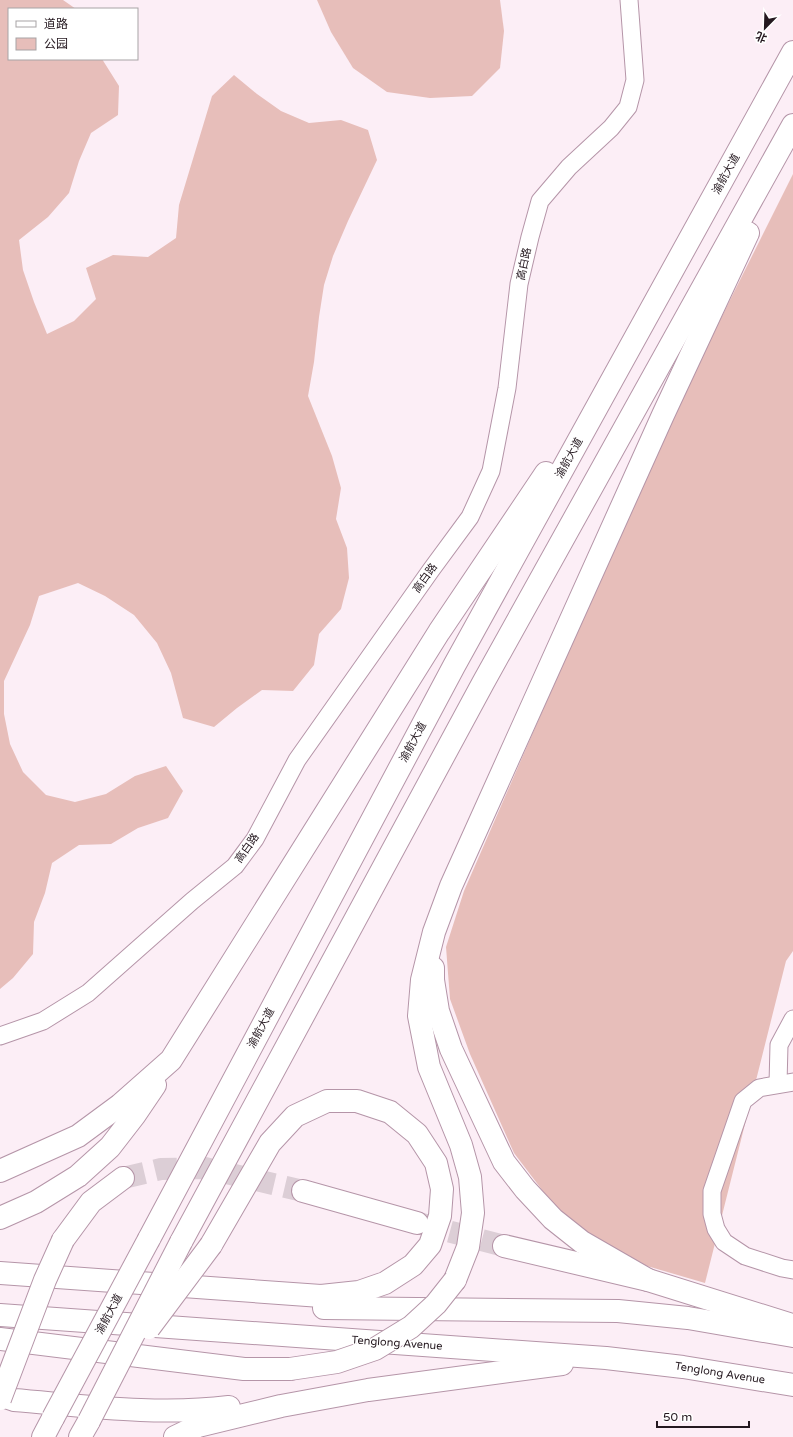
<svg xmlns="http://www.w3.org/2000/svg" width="793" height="1437" viewBox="0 0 793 1437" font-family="'Varela Round','Noto Sans SC',sans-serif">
<rect width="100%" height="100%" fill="#fceef6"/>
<!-- green -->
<g fill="#e7beba">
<polygon points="0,0 63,0 76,9 9,9 9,59 102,59 119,86 118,115 91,133 79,161 69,193 48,217 19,240 23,270 34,302 47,334 74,321 96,299 86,268 113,255 148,257 176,238 179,205 212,96 234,75 257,94 281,111 309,123 341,120 368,130 377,160 348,221 333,256 324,285 319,317 314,362 308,396 332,456 341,488 336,519 347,548 349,578 341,609 319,634 314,665 293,691 262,690 237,708 214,727 183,718 171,673 157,643 134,615 105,596 78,583 39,596 30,625 4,681 4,714 10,744 23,772 46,795 75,802 106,794 135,776 166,766 183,791 168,818 138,828 111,844 79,845 52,863 45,893 34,922 33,954 13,978 0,989"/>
<polygon points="317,0 500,0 504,31 500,68 472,96 430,98 387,92 353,68 331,32"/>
<polygon points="793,174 793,951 786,961 705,1283 647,1266 589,1234 555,1207 514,1153 470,1054 450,999 446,947 464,891 663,434"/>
</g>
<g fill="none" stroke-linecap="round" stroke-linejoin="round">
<!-- highway-tunnel -->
<g stroke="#dcced6" stroke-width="22" stroke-dasharray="22 11" stroke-linecap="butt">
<polyline points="123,1178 161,1169 205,1168 303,1191"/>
<polyline points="418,1223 504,1246"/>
</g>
<!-- minor casing -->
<g stroke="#b595a8" stroke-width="19">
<g id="minor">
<polyline points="0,1036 43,1021 88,993 192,901 235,866 255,839 297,760 431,570 470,517 491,471 507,388 519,284 530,237 540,201 569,167 611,128 628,107 635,80 629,0"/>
<polyline points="793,1082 759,1088 743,1101 712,1191 712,1214 716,1229 724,1242 745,1256 782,1268 793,1270"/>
<polyline points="778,1084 779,1045 793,1019"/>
</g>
</g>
<!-- highway casing -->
<g stroke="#b595a8" stroke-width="24">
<g id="highway">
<polyline points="433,968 433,980 438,1011 451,1049 504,1162 525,1189 553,1219 582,1242 648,1280"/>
<polyline points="0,1171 78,1136 120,1105 171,1060 439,632 546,473"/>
<polyline points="303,1191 417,1223"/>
<polyline points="0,1218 36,1202 78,1176 110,1147 134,1116 155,1085"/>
<polyline points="149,1239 454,666 793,52"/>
<polyline points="63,1240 91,1202 123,1178"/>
<polyline points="181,1242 483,683 793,125"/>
<polyline points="504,1246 648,1280 792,1325"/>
<polyline points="0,1273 321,1296 359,1292 385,1283 413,1265 430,1245 440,1216 442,1189 436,1163 417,1134 390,1112 357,1101 327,1101 295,1116 270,1143 211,1245"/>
<polyline points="455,1280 468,1247 473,1213 470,1177 461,1145 429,1067 419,1016 422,980 434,932 451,886 663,415 748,233"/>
<polyline points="324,1308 618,1311 688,1318 793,1336"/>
<polyline points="0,1315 606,1358 683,1367 793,1385"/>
<polyline points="0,1339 244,1369 290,1369"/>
<path d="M0,1395l14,5c72,6 144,16 215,7"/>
<polyline points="43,1437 53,1418"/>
<polyline points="80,1437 89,1421"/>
<polyline points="175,1437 198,1426 281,1406 368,1390 562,1364"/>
</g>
</g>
<!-- minor -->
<use href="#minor" stroke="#fff" stroke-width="17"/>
<!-- highway -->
<use href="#highway" stroke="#fff" stroke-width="22"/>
<!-- highway-bridge casing -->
<g stroke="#b595a8" stroke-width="24" stroke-linecap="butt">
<g id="highway-bridge">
<polyline points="149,1328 211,1245"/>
<polyline points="290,1369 337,1362 375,1349 411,1327 436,1304 455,1280"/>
<polyline points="0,1399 45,1280 63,1240"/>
<polyline points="53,1418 149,1239"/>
<polyline points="89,1421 181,1242"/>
</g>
</g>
<!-- highway-bridge -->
<use href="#highway-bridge" stroke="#fff" stroke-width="22"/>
</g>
<g text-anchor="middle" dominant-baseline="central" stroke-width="3" stroke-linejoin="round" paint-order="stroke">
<!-- street labels -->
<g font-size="11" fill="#24181f" stroke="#fff">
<text transform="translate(726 174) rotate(-61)">渝航大道</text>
<text transform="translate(524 264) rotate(-78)">高白路</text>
<text transform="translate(569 458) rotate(-61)">渝航大道</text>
<text transform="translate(425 578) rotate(-54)">高白路</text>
<text transform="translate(413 742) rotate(-62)">渝航大道</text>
<text transform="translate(247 848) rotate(-55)">高白路</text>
<text transform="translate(261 1028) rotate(-62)">渝航大道</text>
<text transform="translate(109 1314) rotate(-62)">渝航大道</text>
<text transform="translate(397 1343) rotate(4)">Tenglong Avenue</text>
<text transform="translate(720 1373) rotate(9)">Tenglong Avenue</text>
</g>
</g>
<!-- legend -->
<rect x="8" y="8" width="130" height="52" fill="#ffffff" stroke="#a7a3a5"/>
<rect x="16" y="21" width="20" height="6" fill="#ffffff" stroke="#a7a3a5"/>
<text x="44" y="28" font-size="12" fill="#24181f">道路</text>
<rect x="16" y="38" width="20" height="12" fill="#e7beba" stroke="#a7a3a5"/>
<text x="44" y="48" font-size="12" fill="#24181f">公园</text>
<!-- north arrow -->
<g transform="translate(765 28) rotate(203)" stroke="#ffffff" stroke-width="3" paint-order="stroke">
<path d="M0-3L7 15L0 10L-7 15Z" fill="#24181f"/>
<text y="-6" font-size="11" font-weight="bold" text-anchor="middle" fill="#24181f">北</text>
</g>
<!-- scale -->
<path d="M657 1421v6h92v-6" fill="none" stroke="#24181f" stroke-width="2"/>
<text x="663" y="1421" font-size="12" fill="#24181f" stroke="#ffffff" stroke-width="3" paint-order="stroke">50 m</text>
</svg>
